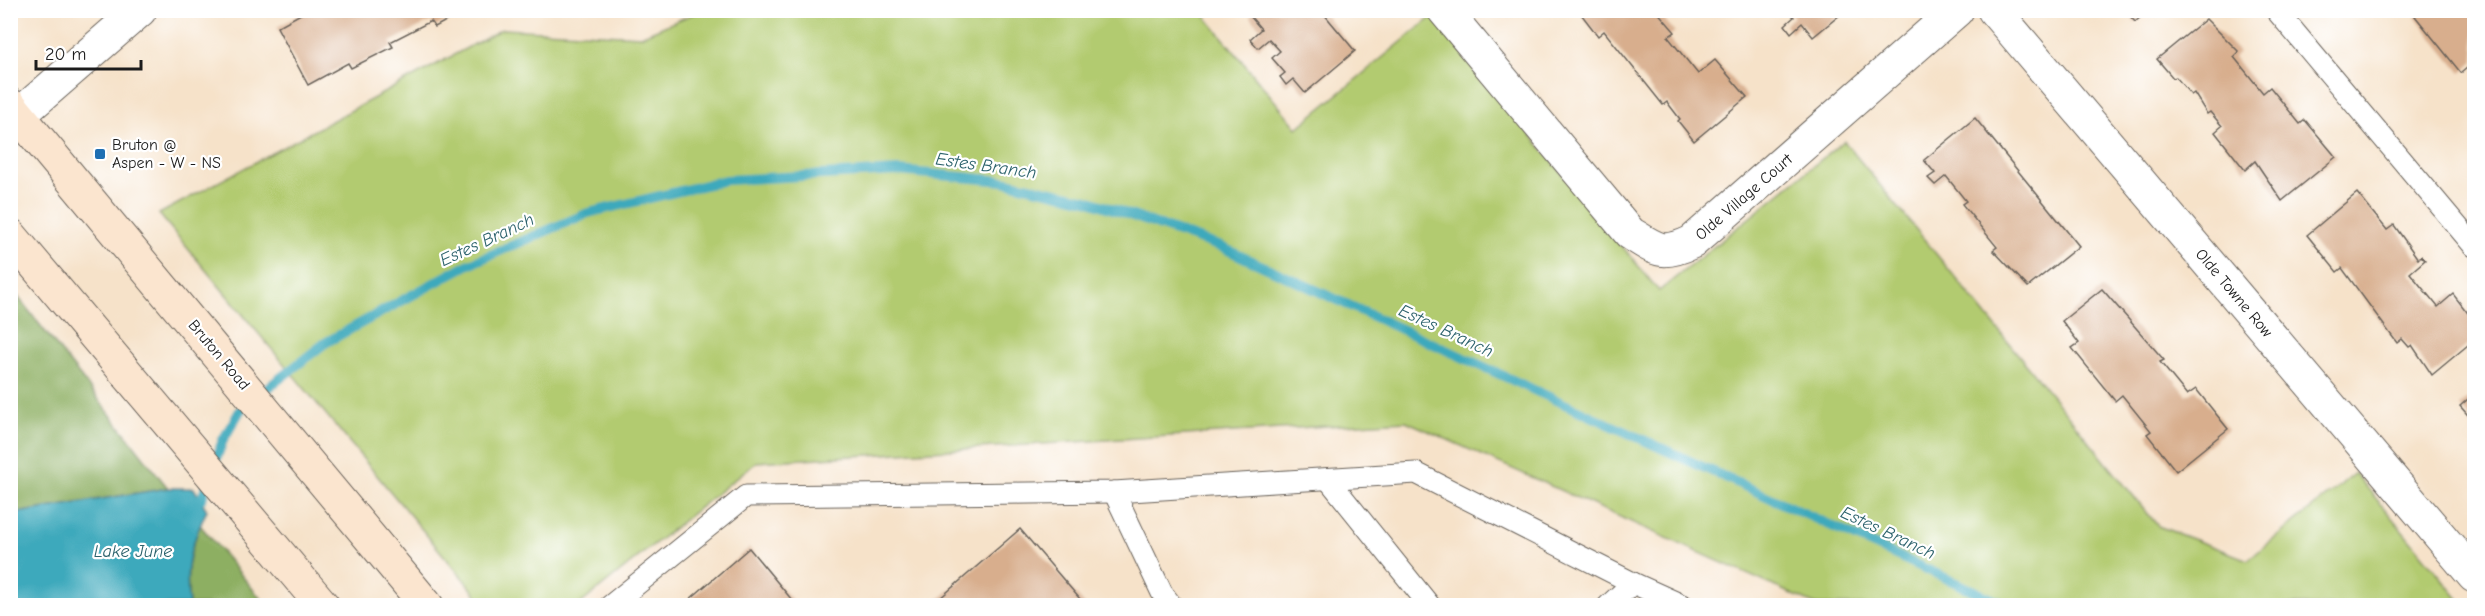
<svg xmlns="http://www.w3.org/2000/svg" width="2485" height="616" viewBox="0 0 2485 616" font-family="'Comic Neue',sans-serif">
<rect width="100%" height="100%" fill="#fff"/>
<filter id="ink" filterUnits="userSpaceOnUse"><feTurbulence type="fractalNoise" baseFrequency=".0167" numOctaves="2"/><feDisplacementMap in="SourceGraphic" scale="12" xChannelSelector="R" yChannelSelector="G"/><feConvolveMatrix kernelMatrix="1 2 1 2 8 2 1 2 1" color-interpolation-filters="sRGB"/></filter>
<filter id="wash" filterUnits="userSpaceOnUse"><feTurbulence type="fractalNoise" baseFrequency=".008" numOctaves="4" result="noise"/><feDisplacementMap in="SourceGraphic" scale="24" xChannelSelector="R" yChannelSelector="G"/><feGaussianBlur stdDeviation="1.35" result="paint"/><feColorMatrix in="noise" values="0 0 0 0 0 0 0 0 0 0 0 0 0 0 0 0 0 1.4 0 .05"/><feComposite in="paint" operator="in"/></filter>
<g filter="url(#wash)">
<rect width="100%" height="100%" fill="#f6e2c9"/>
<!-- green -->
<polygon fill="#b2cb70" stroke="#677446" stroke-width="1.5" points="702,10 1201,11 1297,128 1433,16 1659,291 1844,141 2158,526 2248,560 2355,473 2464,605 1816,605 1406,421 756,462 579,605 485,605 159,214 502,29 641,36"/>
<!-- forest -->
<g fill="#8daf62" stroke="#54663f" stroke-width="1.5">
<polygon points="11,288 168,488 11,514"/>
<path d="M200,525l66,80h-77c-4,-32 -1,-50 11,-80z"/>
</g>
<!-- water -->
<path fill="#3ca9bc" stroke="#2c626c" stroke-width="1.5" d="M168,488h26l13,22c-17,38 -23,53 -18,95h-178v-91z"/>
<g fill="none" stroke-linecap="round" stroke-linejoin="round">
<!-- stream -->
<polyline stroke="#3ca9bc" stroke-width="10" points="191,504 202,498 223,440 241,409 325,343 465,266 588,213 726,180 899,171 1003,181 1087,200 1221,247 2007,606"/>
</g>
<g id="blocks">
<!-- building -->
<g fill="#d8ae8d">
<polygon points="308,10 466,10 435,27 431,21 390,42 393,47 351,68 348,63 308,85 277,27"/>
<polygon points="1256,10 1328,10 1324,14 1355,51 1305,93 1293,79 1286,85 1280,77 1285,73 1272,58 1280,51 1269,39 1258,48 1250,39 1261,29 1250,16"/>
<polygon points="1578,10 1656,10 1675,32 1668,37 1698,74 1715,60 1747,97 1694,141 1678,121 1680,119 1667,102 1663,105 1604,31 1598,36"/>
<polygon points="1788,10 1846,10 1813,37 1802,23 1791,33 1785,25 1794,17"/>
<polygon points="2125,10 2149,10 2135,22"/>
<polygon points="2422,10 2470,10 2474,16 2474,62 2461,73 2415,16"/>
<polygon points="2206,19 2239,52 2234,57 2263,93 2270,87 2300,124 2305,120 2336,157 2282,201 2255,161 2245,170 2215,132 2222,126 2210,112 2207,114 2194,93 2191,95 2176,77 2173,78 2157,59"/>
<polygon points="1975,118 2079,246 2028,287 1993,250 1997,247 1962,204 1966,201 1946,176 1935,185 1928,178 1935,173 1924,160"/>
<polygon points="2357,193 2387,230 2394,225 2418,259 2421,256 2425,260 2410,273 2438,307 2453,294 2474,321 2474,340 2432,375 2412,345 2409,347 2402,339 2397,343 2342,268 2337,272 2307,235"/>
<polygon points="2102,289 2164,360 2160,362 2187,395 2196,389 2228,429 2176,471 2147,434 2151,431 2122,395 2115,401 2072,348 2079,343 2062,321"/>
<polygon points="2474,394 2474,422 2460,406"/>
<polygon points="1020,529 1086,606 931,606"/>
<polygon points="749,548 797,606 682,606"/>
</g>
</g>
</g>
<g filter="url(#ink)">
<use href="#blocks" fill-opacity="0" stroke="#686159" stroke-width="1.5"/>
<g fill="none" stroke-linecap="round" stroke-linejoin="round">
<!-- lane casing -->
<g stroke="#686159" stroke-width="23">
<g id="lane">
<polyline points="2276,10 2474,246"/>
<polyline points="1328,479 1430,606"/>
<polyline points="1114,492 1162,593 1172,606"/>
<polyline points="610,606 746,496 1114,492 1416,473 1633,583"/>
<polyline points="1608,606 1633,583 1684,606"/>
</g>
</g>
<!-- street casing -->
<g stroke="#686159" stroke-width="35">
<g id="street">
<path d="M1444,10l186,223c27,17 32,23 62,9l265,-232"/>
<polyline points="1994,10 2474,576"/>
<polyline points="10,123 140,10"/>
</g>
</g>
<!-- secondary casing -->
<g stroke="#686159" stroke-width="35">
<g id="secondary">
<polyline points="10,105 427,606"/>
<polyline points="10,235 323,606"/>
</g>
</g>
<!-- lane -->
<use href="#lane" stroke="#fff" stroke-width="21"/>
<!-- street -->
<use href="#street" stroke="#fff" stroke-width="33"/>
<!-- secondary -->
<use href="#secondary" stroke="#fbe5cf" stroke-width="33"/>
</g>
</g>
<!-- markers -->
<rect fill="#1f6fb2" stroke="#fff" stroke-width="2" x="94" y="148" width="12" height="12" rx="3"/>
<g text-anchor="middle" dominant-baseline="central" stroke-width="4.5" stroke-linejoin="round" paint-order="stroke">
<!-- poi labels -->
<g font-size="16" fill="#1c1c1c" stroke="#fff" text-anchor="start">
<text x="112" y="145">Bruton @<tspan x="112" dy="18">Aspen - W - NS</tspan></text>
</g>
<!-- street labels -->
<g font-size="16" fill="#1c1c1c" stroke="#fff">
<text transform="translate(1744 197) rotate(-41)">Olde Village Court</text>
<text transform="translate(2234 293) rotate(50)">Olde Towne Row</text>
<text transform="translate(219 355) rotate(50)">Bruton Road</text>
</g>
<!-- water labels -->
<g font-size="18" font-style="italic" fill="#2c626c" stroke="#fff">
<text transform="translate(986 166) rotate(8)">Estes Branch</text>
<text transform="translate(487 240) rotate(-25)">Estes Branch</text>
<text transform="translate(1446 331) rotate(25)">Estes Branch</text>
<text transform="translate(1888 533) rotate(25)">Estes Branch</text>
<text x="133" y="551">Lake June</text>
</g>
</g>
<!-- margin -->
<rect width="2485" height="616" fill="none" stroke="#fff" stroke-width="36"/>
<!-- scale -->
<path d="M36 60v9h105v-9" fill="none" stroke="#1c1c1c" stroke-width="3"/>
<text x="45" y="60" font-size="18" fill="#1c1c1c" stroke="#ffffff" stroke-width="4.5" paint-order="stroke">20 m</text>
</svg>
